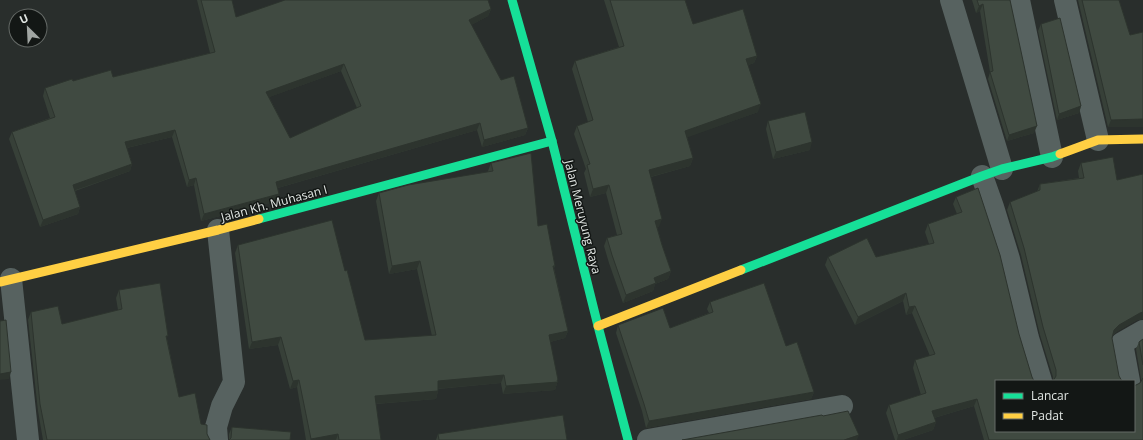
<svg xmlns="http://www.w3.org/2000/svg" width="1143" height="440" viewBox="0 0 1143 440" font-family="'Open Sans',sans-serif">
<rect width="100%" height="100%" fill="#292e2c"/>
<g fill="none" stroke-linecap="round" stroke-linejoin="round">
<!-- street -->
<g stroke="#576260" stroke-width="22">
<polyline points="951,0 1002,169"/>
<polyline points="1019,0 1052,157"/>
<polyline points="1065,0 1098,140"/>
<polyline points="982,176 993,207 1009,259 1028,338 1041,381"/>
<polyline points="11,279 28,440"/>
<polyline points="1129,381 1122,343 1143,331"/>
<polyline points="217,440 216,427 222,406 234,382 218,230"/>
<polyline points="648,440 842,406"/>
</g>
<!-- fast -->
<g stroke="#16e098" stroke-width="9">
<polyline points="512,0 552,141 598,326 628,440"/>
<polyline points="259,219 552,141"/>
<polyline points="741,270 982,176 1002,169 1052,157 1060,154"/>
</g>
<!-- slow -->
<g stroke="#ffcf43" stroke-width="9">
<polyline points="1060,154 1098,140 1143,139"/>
<polyline points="0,282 218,230 259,219"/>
<polyline points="598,326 741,270"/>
</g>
</g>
<!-- wall -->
<g fill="#374038" fill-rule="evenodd">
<path d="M197,0h35l4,17 255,-8 -3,7 -17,9 30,55 27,48 -3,7 -43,12 -5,-17 -199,58 -1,13 -76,20 -7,-36 -7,2 -15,-50 -45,11 5,16 -2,7 -55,20 5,16 -2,7 -38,13 -31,-88 3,-7 38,-14 -7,-22 2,-8 28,-7 40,-4 97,-24zM341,71l16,37 -67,30 -21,-41z"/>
<polygon points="604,0 685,0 693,24 757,56 754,63 748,65 758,112 687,137 693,158 690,166 651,177 659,227 657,227 662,245 671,271 668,279 655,284 653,291 623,303 609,263 604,246 607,238 617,235 606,193 590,197 584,173 586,169 574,134 577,126 588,122 572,69 575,61 619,47"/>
<polygon points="972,0 1010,0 1034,133 1007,141 988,79 990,72 980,11 976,13"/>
<polygon points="1078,0 1119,0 1130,35 1143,32 1143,127 1108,127"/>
<polygon points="1041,24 1081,106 1079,113 1057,120 1038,31"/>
<polygon points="768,121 810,150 773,159 766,129"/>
<polygon points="491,163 538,226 555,266 554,268 568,331 565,338 550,342 558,380 555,390 503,394 501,383 438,389 438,391 436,399 376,404 381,440 306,440 297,387 290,389 278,345 249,349 235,253 238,245 345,271 365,340 432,336 417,269 389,274 376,201 379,193 488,172 488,171"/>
<polygon points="1081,163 1117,180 1143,174 1143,319 1137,320 1116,332 1113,335 1053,381 1053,377 1040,335 1021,255 1007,210 1010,202 1037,192 1040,184 1079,178 1078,171"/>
<polygon points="978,188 996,381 1134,431 1140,383 1141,381 1141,379 1136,349 1139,342 1143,339 1143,440 984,440 974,406 934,418 936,422 933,430 903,440 895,440 886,413 889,405 921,395 913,368 915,360 930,356 912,313 906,315 903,301 855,325 825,265 828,257 876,257 929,244 925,232 928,224 957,214 953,204 956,197"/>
<polygon points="119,290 167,339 179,397 201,424 207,434 210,440 43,440 38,411 28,320 31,312 62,324 118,310 116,298"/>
<polygon points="710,302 786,346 814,392 811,399 646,428 642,411 616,333 618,325 670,328 709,313 707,309"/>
<polygon points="232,427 290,440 229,440 229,434"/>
<polygon points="438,434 567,440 436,440"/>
</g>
<!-- shaded-wall -->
<g fill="#2d342e">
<polygon points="983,4 980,11 976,13 979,6"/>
<polygon points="491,9 488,16 466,28 469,20"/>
<polygon points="757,56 754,63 743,67 746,59"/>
<polygon points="344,64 341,71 264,99 266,92"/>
<polygon points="761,104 758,112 683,139 685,131"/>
<polygon points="1081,106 1079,113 1057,120 1059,114"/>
<polygon points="1143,119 1143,127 1108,127 1111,120"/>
<polygon points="480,123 477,130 274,189 276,182"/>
<polygon points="1037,126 1034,133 1007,141 1009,135"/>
<polygon points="528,128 525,135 482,147 484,140"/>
<polygon points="175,130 172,137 122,149 125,142"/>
<polygon points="812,142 810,150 773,159 776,152"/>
<polygon points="693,158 690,166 646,178 649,170"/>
<polygon points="132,164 130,171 70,192 73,185"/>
<polygon points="196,178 194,185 187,187 189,180"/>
<polygon points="609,185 606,193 590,197 593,189"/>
<polygon points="279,194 277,201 201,221 204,214"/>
<polygon points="80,207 78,214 40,227 43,220"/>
<polygon points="662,219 659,227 652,229 655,221"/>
<polygon points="420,261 417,269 389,274 392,266"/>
<polygon points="671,271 668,279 655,284 653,291 623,303 626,295 654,278"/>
<polygon points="906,293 903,301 855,325 858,317"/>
<polygon points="915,306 912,313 906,315 909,307"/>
<polygon points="1143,312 1143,319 1137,320 1116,332 1111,337 1114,330 1119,325 1140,313"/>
<polygon points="568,331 565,338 546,343 549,335"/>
<polygon points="281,337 278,345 249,349 252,342"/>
<polygon points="11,372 9,379 0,380 0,374"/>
<polygon points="504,375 501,383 435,389 438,381"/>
<polygon points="299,380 297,387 290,389 293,381"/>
<polygon points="558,380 555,390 503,394 506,386"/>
<polygon points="438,391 436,399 373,404 375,396"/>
<polygon points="814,392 811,399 646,428 649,421"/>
<polygon points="977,399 974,406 930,419 932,411"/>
<polygon points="936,422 933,430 903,440 897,440 898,435"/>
<polygon points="338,434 336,440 310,440 311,439"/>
<polygon points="859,435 857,440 844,440"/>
</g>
<!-- building -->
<g fill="#404a41" stroke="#2d342e" fill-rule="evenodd">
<path d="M201,0h31l4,17 49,-17h203l3,9 -22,11 32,60 13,-4 14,52 -44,12 -4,-17 -204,59 3,12 -75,20 -8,-36 -7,2 -14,-50 -50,12 7,22 -59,21 7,22 -37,13 -31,-88 43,-15 -10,-29 27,-9 1,2 38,-11 2,7 102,-25zM344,64l17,42 -71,32 -24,-46z"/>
<polygon points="610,0 685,0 693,24 743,9 757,56 746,59 761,104 685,131 693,158 649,170 662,219 655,221 662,245 671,271 654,278 656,283 626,295 612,255 607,238 622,234 609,185 593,189 587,165 590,164 577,126 593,120 575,61 624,46"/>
<polygon points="977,0 1010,0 1037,126 1009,135 990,72 993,71 983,4 979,6"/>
<polygon points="1082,0 1119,0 1130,35 1143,32 1143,119 1111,120"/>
<polygon points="1060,18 1081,106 1059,114 1041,24"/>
<polygon points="805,112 812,142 776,152 768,121"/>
<polygon points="531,153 538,226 547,224 555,266 553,266 568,331 549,335 558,380 557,380 558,382 506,386 504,375 438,381 438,391 375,396 381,440 339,440 338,434 311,439 299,380 293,381 281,337 252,342 238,245 332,220 345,271 347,270 365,340 436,335 420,261 392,266 379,193 408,185 493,171 491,163"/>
<polygon points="1113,157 1117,180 1143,174 1143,312 1140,313 1119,325 1114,330 1112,338 1119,376 1122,381 1053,381 1056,376 1056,370 1043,327 1024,248 1010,202 1040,190 1040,184 1084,178 1081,163"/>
<polygon points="978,188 1000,255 1019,334 1032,377 1034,381 996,381 996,431 1134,431 1134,386 1140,383 1143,378 1143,440 989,440 977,399 932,411 936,422 898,435 889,405 926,393 915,360 935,354 915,306 909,307 906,293 858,317 828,257 867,238 876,257 934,243 928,224 962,212 956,197"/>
<polygon points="160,283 168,336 166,336 179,397 195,393 201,424 207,425 207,434 210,440 47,440 40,404 31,312 58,306 62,324 122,309 119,290"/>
<polygon points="764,283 786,346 797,342 814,392 649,421 644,404 618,325 663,308 670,328 713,312 710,302"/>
<polygon points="6,320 11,372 0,374 0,321"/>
<polygon points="1143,339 1143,365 1139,342"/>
<polygon points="848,411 859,435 844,440 682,440 822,415 823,416"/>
<polygon points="563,415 567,440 439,440 438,434"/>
<polygon points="232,427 291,432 290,440 229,440 231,438"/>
</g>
<g text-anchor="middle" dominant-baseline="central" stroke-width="3" stroke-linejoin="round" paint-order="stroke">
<!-- street labels -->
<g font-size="12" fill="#e1e6e3" stroke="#131715">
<text transform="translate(274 203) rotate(-15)">Jalan Kh. Muhasan I</text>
<text transform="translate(583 217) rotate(76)">Jalan Meruyung Raya</text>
</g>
</g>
<!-- legend -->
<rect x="995" y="380" width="140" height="52" fill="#131715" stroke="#656a67"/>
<rect x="1003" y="393" width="20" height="6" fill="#16e098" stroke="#656a67"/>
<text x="1031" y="400" font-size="12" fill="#e1e6e3">Lancar</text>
<rect x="1003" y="413" width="20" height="6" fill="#ffcf43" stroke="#656a67"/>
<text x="1031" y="420" font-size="12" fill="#e1e6e3">Padat</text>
<!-- north arrow -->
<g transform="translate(28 28) rotate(336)"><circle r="19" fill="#131715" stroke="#656a67"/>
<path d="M0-3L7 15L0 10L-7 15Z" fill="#a1a6a3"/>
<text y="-6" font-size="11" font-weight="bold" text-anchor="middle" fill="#e1e6e3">U</text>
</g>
</svg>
